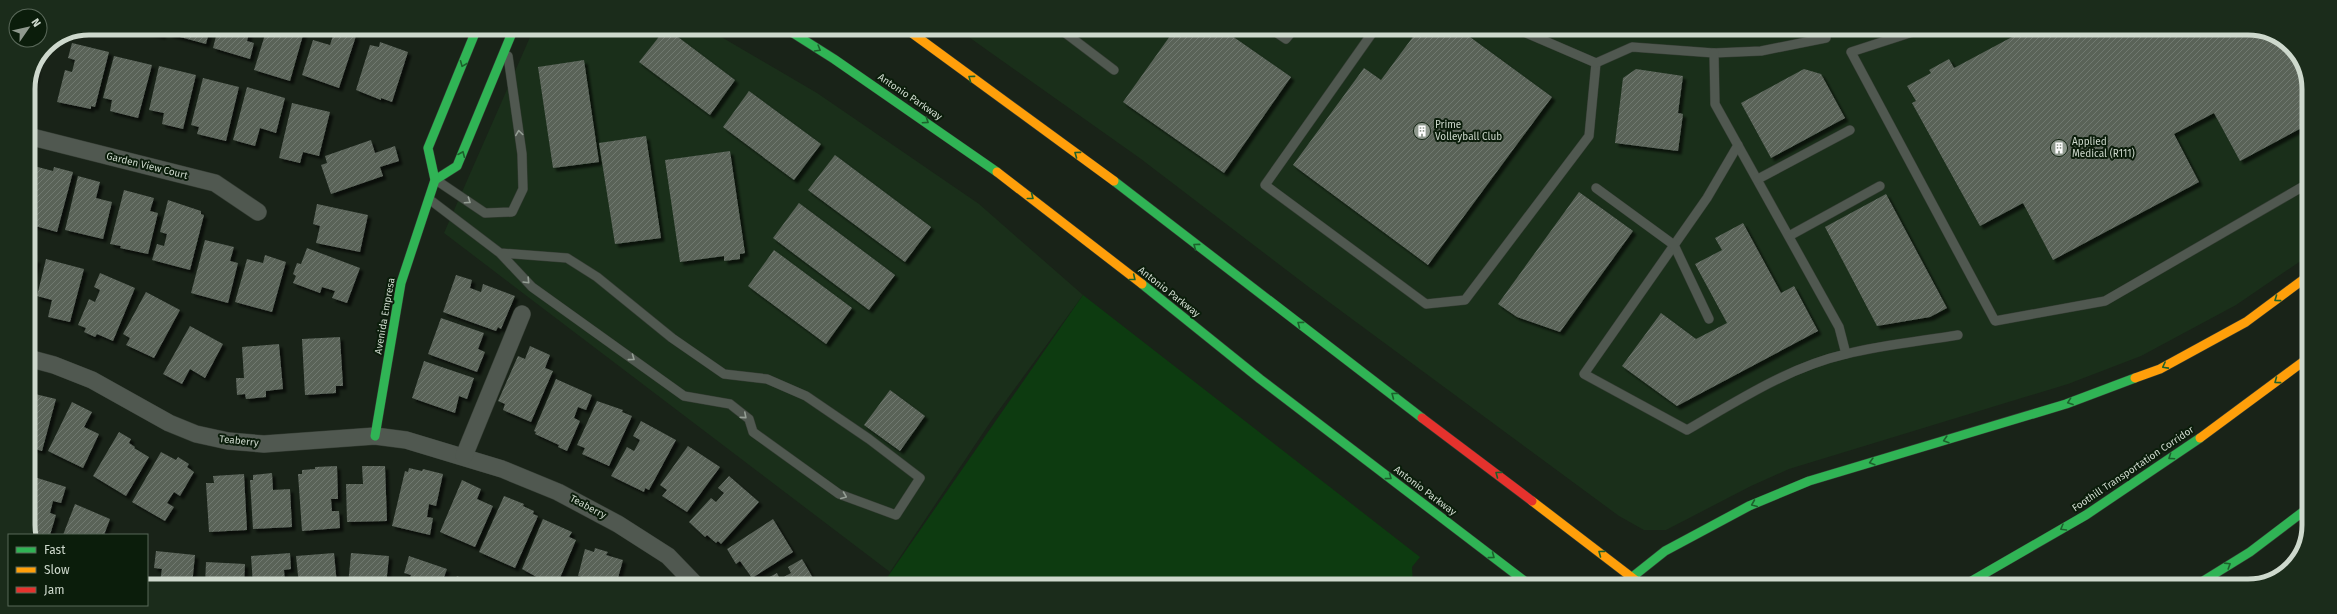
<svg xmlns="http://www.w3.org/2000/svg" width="2337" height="614" viewBox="0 0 2337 614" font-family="'Fira Sans',sans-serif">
<defs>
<pattern id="building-hatch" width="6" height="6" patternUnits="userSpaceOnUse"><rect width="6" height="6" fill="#5a6359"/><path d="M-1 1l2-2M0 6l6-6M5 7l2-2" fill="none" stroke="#707970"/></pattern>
<filter id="shadow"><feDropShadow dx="3.5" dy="3.5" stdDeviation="1" flood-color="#0009"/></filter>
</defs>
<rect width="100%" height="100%" fill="#192318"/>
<!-- built -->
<g fill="#1a2f1a">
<polygon points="534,28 706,28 817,93 979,204 1083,295 991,421 890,572 444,233"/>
<polygon points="956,28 2260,29 2309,85 2308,256 2236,305 2141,356 2068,384 1789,469 1751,486 1666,530 1644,530 1619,516 1310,288 1141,159"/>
</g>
<!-- park -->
<polygon fill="#0d3b10" points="1083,295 1420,557 1412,567 1413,586 882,585"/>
<!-- building -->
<g fill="url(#building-hatch)" filter="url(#shadow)">
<polygon points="130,28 164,28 162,36"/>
<polygon points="171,28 210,28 206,44 169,34"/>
<polygon points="218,28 258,28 258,31 250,29 247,41 254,43 250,59 213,48"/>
<polygon points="267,28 305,28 290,81 254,70"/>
<polygon points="666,28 735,80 710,115 639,62"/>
<polygon points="335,29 356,36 339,88 302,75 313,40 330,45"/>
<polygon points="1175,29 1222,29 1291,77 1224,173 1123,102"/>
<polygon points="1422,29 1459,29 1552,97 1428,265 1293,165 1364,68 1381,80 1418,30 1420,31"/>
<polygon points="2027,29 2260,29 2294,49 2309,85 2309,124 2240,161 2214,113 2174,134 2199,182 2053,260 2023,203 1980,226 1912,103 1916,101 1907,86 1931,73 1929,70 1949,59 1954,68"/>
<polygon points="380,42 408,52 392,102 381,98 381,100 356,90 370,45 379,47"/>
<polygon points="72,43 109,52 95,107 91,106 91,109 57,102 65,70 72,72 75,60 68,58"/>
<polygon points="114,56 152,65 138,118 110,111 112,100 103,98"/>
<polygon points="584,60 599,162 553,168 538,67"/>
<polygon points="38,66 31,93 28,93 28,89"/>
<polygon points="159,66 196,75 183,129 162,124 164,113 149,110"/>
<polygon points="1636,69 1683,76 1678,113 1683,114 1678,151 1615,143 1623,78"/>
<polygon points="1804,69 1821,74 1845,118 1771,158 1741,103"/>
<polygon points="203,78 239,87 226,141 197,134 199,127 191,125"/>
<polygon points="247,87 285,98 276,133 260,128 255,146 233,140"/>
<polygon points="749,91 821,144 794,180 723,127"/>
<polygon points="292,103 330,112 319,156 303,152 300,163 279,158"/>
<polygon points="646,136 661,238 615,244 599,143"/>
<polygon points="371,140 375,153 395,146 399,161 380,167 383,176 331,194 321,165 327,163 325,156"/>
<polygon points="730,151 745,253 740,254 740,259 724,261 724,256 680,262 665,160"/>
<polygon points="835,155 931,227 905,262 808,190"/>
<polygon points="34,166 53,171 54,167 73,172 57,232 28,224 28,190"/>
<polygon points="78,176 100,182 96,198 112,202 103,239 65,230"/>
<polygon points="124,190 154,198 150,211 158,213 148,254 120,248 121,246 110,244"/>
<polygon points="1579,192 1633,231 1560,332 1517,317 1498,304"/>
<polygon points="1886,194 1947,308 1930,317 1877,326 1825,227"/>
<polygon points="168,200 201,211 201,214 204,215 190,270 152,260 157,244 164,246 167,234 160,232"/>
<polygon points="799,203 895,275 869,310 773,238"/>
<polygon points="317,204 368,215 360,252 316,243 320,226 313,224"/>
<polygon points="1743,223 1781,293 1794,286 1818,331 1677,406 1622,366 1661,313 1696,339 1727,323 1695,264 1722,250 1715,238"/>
<polygon points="205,240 234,247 230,261 238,263 228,303 191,293"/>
<polygon points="307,248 360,268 347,303 332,298 335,291 322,287 320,293 293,283 296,276 293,274 297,263 301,264"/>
<polygon points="774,250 852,308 826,344 748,286"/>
<polygon points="265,255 286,262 272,312 235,302 247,259 263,263"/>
<polygon points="28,257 37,260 29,290 28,290"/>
<polygon points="46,259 84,269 70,322 48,317 52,300 37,296"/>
<polygon points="100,273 135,288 113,341 97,334 95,337 84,332 86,328 78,325 89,299 95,302 100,290 94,287"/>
<polygon points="456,275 472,280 470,288 481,292 483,284 515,296 501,329 498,327 496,331 443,312"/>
<polygon points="146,292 180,310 154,358 126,345 130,338 123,334"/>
<polygon points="441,318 484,333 478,349 485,352 477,372 428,354"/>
<polygon points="190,326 223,344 205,378 190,369 182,384 163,374"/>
<polygon points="340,337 343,386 336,386 336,393 305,395 302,339"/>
<polygon points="279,344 283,389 266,391 266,397 246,399 245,394 237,395 236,378 244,378 242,347"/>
<polygon points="530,346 550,355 545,368 553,371 531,422 503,410 505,404 498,401 518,356 525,359"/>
<polygon points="424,361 474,378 467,399 459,396 455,413 412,398"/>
<polygon points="556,379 592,395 586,410 578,407 574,418 580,421 567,451 558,447 559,445 535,434 536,432 534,431"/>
<polygon points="890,390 925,416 900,451 864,425"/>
<polygon points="35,394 56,399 42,451 28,447 28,401 33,402"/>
<polygon points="597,401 623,410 622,412 632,416 609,466 582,454 585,448 577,445"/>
<polygon points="72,402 92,412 84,427 99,434 83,468 48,451"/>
<polygon points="641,421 676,440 649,490 645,488 644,492 611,476 627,447 634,451 640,440 633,436"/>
<polygon points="119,432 131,439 129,443 135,447 134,448 149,457 126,496 93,476"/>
<polygon points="688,446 720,467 687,512 662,496 667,490 660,485"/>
<polygon points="161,452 176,460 178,457 189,464 187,467 194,472 180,496 174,492 167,503 174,507 165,521 132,502"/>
<polygon points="337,466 338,499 331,499 332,511 339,511 340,528 302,531 298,474 302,474 302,470 315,469 315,467"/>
<polygon points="362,466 385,466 387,521 347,522 346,484 363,484"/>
<polygon points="409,468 422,471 423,469 443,474 436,506 429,504 427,517 433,518 430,535 392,526 405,471 408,472"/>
<polygon points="272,473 273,490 290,489 292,527 253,529 250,480 253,480 253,475"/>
<polygon points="244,474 247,530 209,532 206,483 214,483 213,476"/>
<polygon points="28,475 66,487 61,503 53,501 50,513 56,515 50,535 30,535 28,532"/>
<polygon points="729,476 759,502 721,544 718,541 716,543 707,535 705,537 689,522 711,498 716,502 724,493 718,488"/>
<polygon points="462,480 481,489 477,499 493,506 475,547 440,532"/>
<polygon points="504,496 524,504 523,506 534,511 533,514 538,516 515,568 479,552"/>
<polygon points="75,504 110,519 104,535 63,535"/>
<polygon points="543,519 572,532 569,537 576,540 557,585 545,579 544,581 522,569"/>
<polygon points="773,519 793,552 752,578 740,561 736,564 727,549"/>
<polygon points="595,548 608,552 606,555 623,560 616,585 583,585 585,578 578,576 585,549 594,552"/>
<polygon points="156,551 195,555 192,585 152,585 153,580 160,581 162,569 154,568"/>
<polygon points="290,553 291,569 284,570 285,583 292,582 293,585 253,585 251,556"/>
<polygon points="334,553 337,585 299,585 296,556"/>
<polygon points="351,553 389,556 386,585 348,585"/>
<polygon points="409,556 447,569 441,585 408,585 411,575 404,573"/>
<polygon points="802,559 817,585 754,585 777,573 780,579 791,573 788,567"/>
<polygon points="206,562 245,564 244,585 205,585"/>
<polygon points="457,576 476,585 453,585"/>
</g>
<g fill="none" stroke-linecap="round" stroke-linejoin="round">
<!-- lane casing -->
<g stroke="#353d34" stroke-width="10">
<g id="lane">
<polyline points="1060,29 1114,70"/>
<polyline points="1271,29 1286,39 1294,29"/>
<polyline points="1375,29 1265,185 1426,304 1465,300 1589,136 1596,63"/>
<polyline points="1517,29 1596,63 1632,47 1714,53 1761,51 1826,38"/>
<polyline points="1922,29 1851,52 1995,321 2105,301 2309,183"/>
<polyline points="1714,53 1715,104 1839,327 1846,354"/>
<path d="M1738,145l-31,53 -123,176 103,56c50,-29 102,-63 159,-76 36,-9 75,-13 112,-19"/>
<polyline points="1758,179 1850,130"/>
<polyline points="436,180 485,213 512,212 523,189 522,154 508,56"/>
<polyline points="1596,188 1674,245 1709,319"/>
<polyline points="429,199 500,253 532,287 684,396 730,404 749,419 753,432 839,494 896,515 920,478 869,439 806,396 767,379 724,374 672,338 597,277 567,258 500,253"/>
<polyline points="1789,236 1880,186"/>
</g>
</g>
<!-- street casing -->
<g stroke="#353d34" stroke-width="18">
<g id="street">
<polyline points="28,136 215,183 258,212"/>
<polyline points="28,358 54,365 92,380 169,423 196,434 228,441 264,444 375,436 406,440 502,469 558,492 618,524 668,556 696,585"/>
<polyline points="464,456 522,314"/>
</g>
</g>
<!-- fast casing -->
<g stroke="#353d34" stroke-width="10">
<g id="fast">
<polyline points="785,28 834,59 997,172"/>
<polyline points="435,180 457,166 514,28"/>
<polyline points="1114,181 1422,418"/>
<polyline points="1142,284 1260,379 1531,586"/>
<polyline points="375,436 401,283 435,180 428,148 477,28"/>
<polyline points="1621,586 1665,551 1749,506 1809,481 2066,404 2135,378"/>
<polyline points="1963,586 2086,515 2200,438"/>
<polyline points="2195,586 2250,552 2308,508"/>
</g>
</g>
<!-- slow casing -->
<g stroke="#353d34" stroke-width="10">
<g id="slow">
<polyline points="905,28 1114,181"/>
<polyline points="997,172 1142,284"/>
<polyline points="2135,378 2160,369 2246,322 2308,276"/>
<polyline points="2200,438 2308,358"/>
<polyline points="1532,501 1643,586"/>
</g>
</g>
<!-- jam casing -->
<g stroke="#353d34" stroke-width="10">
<polyline id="jam" points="1422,418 1532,501"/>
</g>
<!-- lane -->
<use href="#lane" stroke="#505850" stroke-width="9"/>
<!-- street -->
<use href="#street" stroke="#505850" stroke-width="17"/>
<!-- fast -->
<use href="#fast" stroke="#30b455" stroke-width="9"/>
<!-- slow -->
<use href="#slow" stroke="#ff9f0a" stroke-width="9"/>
<!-- jam -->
<use href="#jam" stroke="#e5322d" stroke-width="9"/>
</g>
<!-- one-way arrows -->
<defs><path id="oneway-chevron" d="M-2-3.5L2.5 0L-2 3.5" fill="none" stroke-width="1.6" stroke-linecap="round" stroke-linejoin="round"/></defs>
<g stroke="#1c612c">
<use href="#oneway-chevron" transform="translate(818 49) rotate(31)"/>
<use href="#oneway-chevron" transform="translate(463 64) rotate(112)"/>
<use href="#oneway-chevron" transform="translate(971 78) rotate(-144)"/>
<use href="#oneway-chevron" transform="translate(926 121) rotate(34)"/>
<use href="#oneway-chevron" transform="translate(462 154) rotate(-67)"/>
<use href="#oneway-chevron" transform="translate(1077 154) rotate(-144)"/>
<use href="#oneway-chevron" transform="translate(1031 197) rotate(38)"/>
<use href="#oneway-chevron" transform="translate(1196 246) rotate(-143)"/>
<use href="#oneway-chevron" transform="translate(1133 278) rotate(39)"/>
<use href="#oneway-chevron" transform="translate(2277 299) rotate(144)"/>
<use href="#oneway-chevron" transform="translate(1300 324) rotate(-143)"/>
<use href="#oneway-chevron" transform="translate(2165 366) rotate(152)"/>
<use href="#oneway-chevron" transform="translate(2277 381) rotate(143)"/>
<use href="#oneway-chevron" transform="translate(1394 395) rotate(-143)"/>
<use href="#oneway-chevron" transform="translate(2070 402) rotate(160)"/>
<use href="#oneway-chevron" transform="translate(1946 440) rotate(163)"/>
<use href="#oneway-chevron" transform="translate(2171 457) rotate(146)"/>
<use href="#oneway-chevron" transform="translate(1872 462) rotate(164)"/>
<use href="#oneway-chevron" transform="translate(1498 474) rotate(-143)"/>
<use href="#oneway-chevron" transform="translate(1389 477) rotate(37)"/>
<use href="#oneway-chevron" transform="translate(1754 504) rotate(157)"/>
<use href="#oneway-chevron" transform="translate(2063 528) rotate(150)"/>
<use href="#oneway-chevron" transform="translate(1601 553) rotate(-143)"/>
<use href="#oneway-chevron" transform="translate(1492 556) rotate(37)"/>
<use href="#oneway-chevron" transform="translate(2228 565) rotate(-32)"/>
</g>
<g stroke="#959f95">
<use href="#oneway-chevron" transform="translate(519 133) rotate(-98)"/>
<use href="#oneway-chevron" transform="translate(468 201) rotate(34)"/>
<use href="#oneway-chevron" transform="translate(527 281) rotate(46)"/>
<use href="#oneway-chevron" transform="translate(632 358) rotate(36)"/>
<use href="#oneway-chevron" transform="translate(744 416) rotate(41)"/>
<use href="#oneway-chevron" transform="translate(844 496) rotate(22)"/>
</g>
<!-- icons -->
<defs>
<g id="building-disc" transform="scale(0.9)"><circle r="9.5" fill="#8f998e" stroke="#0b1d0b"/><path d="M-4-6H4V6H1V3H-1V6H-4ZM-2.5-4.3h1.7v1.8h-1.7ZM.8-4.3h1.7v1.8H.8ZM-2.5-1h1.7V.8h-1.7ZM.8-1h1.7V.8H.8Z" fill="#fff"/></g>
</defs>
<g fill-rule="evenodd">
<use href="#building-disc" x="1422" y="131"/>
<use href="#building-disc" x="2059" y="148"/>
</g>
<g text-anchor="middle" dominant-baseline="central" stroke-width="4" stroke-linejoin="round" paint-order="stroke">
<!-- street labels -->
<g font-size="10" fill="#ced9cd" stroke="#0b1d0b">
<text transform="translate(910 97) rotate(34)">Antonio Parkway</text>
<text transform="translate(147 166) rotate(14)">Garden View Court</text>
<text transform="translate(1169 292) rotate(38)">Antonio Parkway</text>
<text transform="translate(385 316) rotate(-80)">Avenida Empresa</text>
<text transform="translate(239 441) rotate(6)">Teaberry</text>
<text transform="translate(2133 469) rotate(-34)">Foothill Transportation Corridor</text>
<text transform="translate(1425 491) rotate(37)">Antonio Parkway</text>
<text transform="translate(588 507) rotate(28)">Teaberry</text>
</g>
<!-- poi labels -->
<g font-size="10" fill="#ced9cd" stroke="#0b1d0b" text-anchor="start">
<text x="1435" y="125">Prime<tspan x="1435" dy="12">Volleyball Club</tspan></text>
<text x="2072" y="142">Applied<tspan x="2072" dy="12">Medical (R111)</tspan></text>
</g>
</g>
<!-- crop -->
<path d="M0 0H2337V614H0ZM89 35H2248A54 54 0 0 1 2302 89V525A54 54 0 0 1 2248 579H89A54 54 0 0 1 35 525V89A54 54 0 0 1 89 35Z" fill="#1b2c1b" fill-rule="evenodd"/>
<path fill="none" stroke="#ced9cd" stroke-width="5" d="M89 35H2248A54 54 0 0 1 2302 89V525A54 54 0 0 1 2248 579H89A54 54 0 0 1 35 525V89A54 54 0 0 1 89 35Z"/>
<!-- legend -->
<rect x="8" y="534" width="140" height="72" fill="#0b1d0b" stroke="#596859"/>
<rect x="16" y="547" width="20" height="6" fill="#30b455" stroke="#596859"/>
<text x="44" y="554" font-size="12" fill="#ced9cd">Fast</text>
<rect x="16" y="567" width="20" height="6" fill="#ff9f0a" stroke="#596859"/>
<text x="44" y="574" font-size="12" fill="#ced9cd">Slow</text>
<rect x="16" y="587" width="20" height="6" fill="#e5322d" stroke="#596859"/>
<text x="44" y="594" font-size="12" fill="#ced9cd">Jam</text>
<!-- north arrow -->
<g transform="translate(28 28) rotate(56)"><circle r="19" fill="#0b1d0b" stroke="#596859"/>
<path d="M0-3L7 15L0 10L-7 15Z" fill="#8f998e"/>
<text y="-6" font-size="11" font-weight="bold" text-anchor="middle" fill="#ced9cd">N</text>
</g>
</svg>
